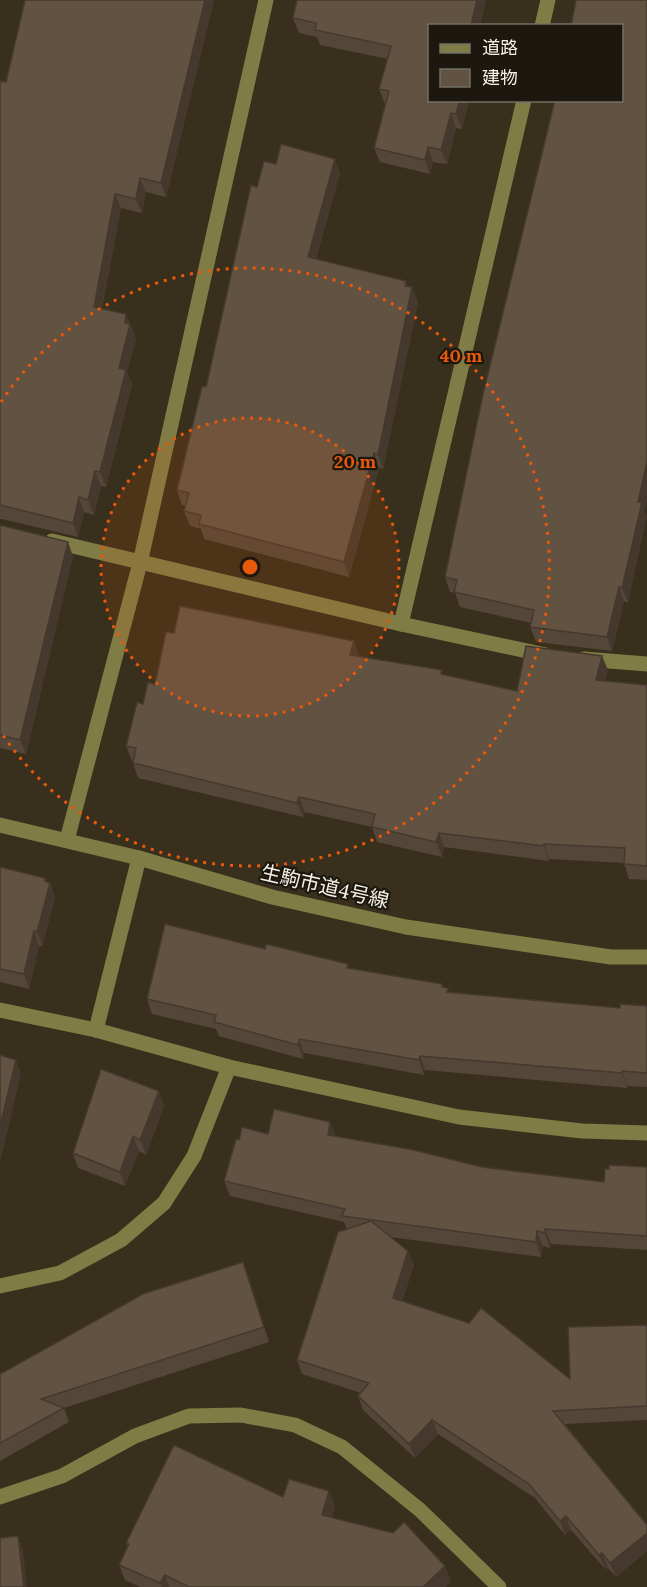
<svg xmlns="http://www.w3.org/2000/svg" width="647" height="1587" viewBox="0 0 647 1587" font-family="Lora,'Noto Sans JP',serif">
<rect width="100%" height="100%" fill="#382f1c"/>
<g fill="none" stroke-linecap="round" stroke-linejoin="round">
<!-- minor -->
<g stroke="#7f7c45" stroke-width="15">
<polyline points="542,26 548,0"/>
<polyline points="52,541 401,624 546,655"/>
<polyline points="401,624 524,100"/>
<polyline points="584,659 647,664"/>
<polyline points="0,825 139,858 272,897 406,927 611,957 647,957"/>
<polyline points="67,840 140,563 266,0"/>
<polyline points="0,1010 96,1030 229,1067 459,1117 582,1131 647,1133"/>
<polyline points="96,1030 139,858"/>
<polyline points="0,1286 60,1273 121,1240 164,1203 194,1156 229,1067"/>
<polyline points="0,1497 62,1476 135,1436 189,1416 241,1415 295,1425 342,1447 420,1510 499,1587"/>
</g>
</g>
<!-- wall -->
<g fill="#544739">
<polygon points="214,0 166,197 146,192 142,213 121,208 102,308 126,314 136,339 127,372 132,384 106,487 101,486 94,515 84,512 78,537 2,519 0,519 0,85 6,82"/>
<polygon points="297,0 486,0 480,26 429,26 469,100 462,129 456,128 447,164 433,162 430,174 380,162 374,148 385,104 379,89 388,59 320,45 317,37 299,33 293,18"/>
<polygon points="276,164 340,173 316,259 412,287 418,302 383,469 379,468 349,577 204,539 201,529 190,526 184,511 186,506 182,505 177,490 206,387 257,187"/>
<polygon points="645,510 628,603 624,601 612,651 536,642 530,627 531,623 460,607 455,593 450,592 445,577"/>
<polygon points="0,525 73,556 26,754 0,748"/>
<polygon points="359,656 517,691 608,670 605,681 647,685 647,880 629,879 624,863 549,859 549,861 444,847 442,857 377,842 372,827 305,812 303,817 138,778 133,763 133,761 132,761 126,746 143,704 155,684"/>
<polygon points="0,867 50,883 55,898 42,946 39,946 29,989 0,982"/>
<polygon points="265,949 350,968 442,984 444,987 449,993 620,1008 647,1006 647,1087 627,1086 627,1088 425,1070 424,1075 304,1053 303,1059 219,1036 216,1029 152,1014 147,999"/>
<polygon points="164,1106 146,1155 139,1151 125,1186 78,1168 73,1153"/>
<polygon points="330,1122 336,1137 482,1167 604,1182 647,1167 647,1250 551,1244 550,1248 543,1246 541,1257 390,1237 414,1265 402,1301 570,1379 647,1325 647,1420 565,1424 647,1525 647,1551 616,1577 608,1568 605,1569 571,1530 565,1535 535,1498 438,1434 415,1458 363,1410 358,1396 361,1393 302,1374 297,1360 347,1229 344,1222 230,1196 224,1181 268,1134"/>
<polygon points="243,1262 269,1342 64,1408 69,1422 0,1461 0,1374"/>
<polygon points="329,1491 335,1507 331,1517 445,1566 451,1582 445,1587 140,1587 125,1580 119,1565 128,1547 126,1543 283,1497"/>
</g>
<!-- shaded-wall -->
<g fill="#45392e">
<polygon points="205,0 214,0 166,197 161,183"/>
<polygon points="477,0 486,0 480,26 471,26"/>
<polygon points="460,100 469,100 462,129 456,114"/>
<polygon points="451,113 456,128 447,164 441,150"/>
<polygon points="428,147 433,162 430,174 425,160"/>
<polygon points="335,159 340,173 313,271 308,257"/>
<polygon points="140,178 146,192 142,213 136,199"/>
<polygon points="115,194 121,208 99,321 94,307"/>
<polygon points="406,281 411,295 412,287 418,302 383,469 378,455"/>
<polygon points="126,314 136,339 127,372 132,384 106,487 100,472 119,368"/>
<polygon points="374,453 379,468 349,577 344,562"/>
<polygon points="647,462 647,500 645,510 647,517 628,603 622,588 638,502"/>
<polygon points="95,471 101,486 94,515 88,500"/>
<polygon points="79,497 84,512 78,537 73,523"/>
<polygon points="68,542 73,556 26,754 20,740"/>
<polygon points="619,587 624,601 612,651 607,637"/>
<polygon points="354,641 359,656 350,655"/>
<polygon points="602,656 608,670 602,695 596,680"/>
<polygon points="299,797 305,812 303,817 297,803"/>
<polygon points="439,833 444,847 442,857 436,842"/>
<polygon points="544,844 549,859 549,861 544,846"/>
<polygon points="45,878 49,887 50,883 55,898 42,946 37,932"/>
<polygon points="34,931 39,946 29,989 24,974"/>
<polygon points="299,1039 304,1053 303,1059 298,1045"/>
<polygon points="420,1056 425,1070 424,1075 419,1060"/>
<polygon points="16,1060 21,1074 0,1163 0,1126"/>
<polygon points="622,1071 627,1086 627,1088 622,1073"/>
<polygon points="159,1091 164,1106 146,1155 140,1140"/>
<polygon points="330,1122 336,1137 328,1135"/>
<polygon points="133,1136 139,1151 125,1186 120,1172"/>
<polygon points="545,1229 551,1244 550,1248 545,1233"/>
<polygon points="537,1231 543,1246 541,1257 536,1242"/>
<polygon points="408,1251 414,1265 398,1312 393,1298"/>
<polygon points="432,1420 438,1434 415,1458 409,1444"/>
<polygon points="329,1491 335,1507 328,1530 322,1515"/>
<polygon points="566,1516 571,1530 565,1535 560,1521"/>
<polygon points="647,1533 647,1551 616,1577 610,1563"/>
<polygon points="18,1536 23,1551 27,1587 24,1587"/>
<polygon points="602,1553 608,1568 605,1569 599,1555"/>
<polygon points="445,1566 451,1582 445,1587 423,1587"/>
<polygon points="165,1575 169,1587 162,1587 160,1583"/>
</g>
<!-- building -->
<g fill="#625242" stroke="#45392e" stroke-width="1.5">
<polygon points="25,0 205,0 161,183 140,178 136,199 115,194 94,307 126,314 125,323 130,324 119,368 126,370 100,472 95,471 88,500 79,497 73,523 0,505 0,85 1,81 6,82"/>
<polygon points="297,0 477,0 471,25 474,26 429,26 429,100 460,100 456,114 451,113 441,150 428,147 425,160 374,148 389,91 379,89 391,46 315,30 316,23 293,18"/>
<polygon points="576,0 647,0 647,462 638,502 642,502 622,588 619,587 607,637 530,627 534,610 454,592 457,580 445,577 483,394 555,100 621,100 621,26 571,26"/>
<polygon points="281,144 335,159 308,257 406,281 405,286 412,287 378,455 374,453 344,562 199,524 201,515 184,511 189,493 177,490 202,386 206,387 251,185 257,187 264,161 276,164"/>
<polygon points="0,525 68,542 20,740 0,735"/>
<polygon points="180,606 354,641 350,655 442,670 441,674 517,691 526,646 602,656 596,680 647,685 647,866 624,864 625,848 544,844 544,846 439,833 436,842 372,827 375,814 299,797 297,803 133,763 136,748 126,746 137,702 143,704 148,682 155,684 166,632 174,633"/>
<polygon points="0,867 45,878 45,881 50,883 37,932 34,931 24,974 0,969"/>
<polygon points="165,924 265,949 266,944 348,964 347,968 442,984 442,987 448,988 447,992 620,1008 620,1004 647,1006 647,1073 622,1071 622,1073 420,1056 419,1060 299,1039 298,1045 214,1022 216,1015 147,999"/>
<polygon points="0,1055 16,1060 0,1126"/>
<polygon points="101,1069 159,1091 140,1140 133,1136 120,1172 73,1153"/>
<polygon points="274,1109 330,1122 328,1135 414,1150 482,1167 604,1182 605,1169 609,1169 609,1165 647,1167 647,1236 545,1229 545,1233 537,1231 536,1242 342,1216 345,1209 224,1181 236,1139 239,1140 242,1127 268,1134"/>
<polygon points="371,1221 408,1251 393,1298 469,1323 481,1308 570,1379 568,1327 647,1325 647,1406 553,1411 647,1525 647,1533 610,1563 602,1553 599,1555 566,1516 560,1521 529,1484 432,1420 409,1444 358,1396 369,1383 297,1360 338,1232"/>
<polygon points="243,1262 264,1327 41,1399 64,1408 0,1443 0,1374 143,1294"/>
<polygon points="174,1445 283,1497 289,1479 329,1491 322,1515 393,1533 404,1522 445,1566 423,1587 189,1587 165,1575 160,1583 119,1565 129,1544 126,1543"/>
<polygon points="18,1536 24,1587 0,1587 0,1538"/>
</g>
<!-- distance rings -->
<circle cx="250" cy="567" r="149" fill="#e8590c" fill-opacity=".12"/>
<g fill="none" stroke="#e8590c" stroke-width="3" stroke-dasharray="3 6">
<circle cx="250" cy="567" r="149"/>
<path d="M1 402A299 299 0 1 1 1 732"/>
</g>
<g text-anchor="middle" dominant-baseline="central" stroke-width="4.5" stroke-linejoin="round" paint-order="stroke">
<!-- street labels -->
<g font-size="20" fill="#f6f1e5" stroke="#1c1810">
<text transform="translate(325 886) rotate(13)">生駒市道4号線</text>
</g>
</g>
<circle cx="250" cy="567" r="9" fill="#e8590c" stroke="#1c1810" stroke-width="3"/>
<g font-size="18" text-anchor="middle" font-weight="bold" fill="#e8590c" stroke="#1c1810" stroke-width="4.5" stroke-linejoin="round" paint-order="stroke">
<text x="461" y="362">40 m</text>
<text x="355" y="468">20 m</text>
</g>
<!-- legend -->
<rect x="428" y="24" width="195" height="78" fill="#1c1810" stroke="#736f65" stroke-width="1.5"/>
<rect x="440" y="44" width="30" height="9" fill="#7f7c45" stroke="#736f65" stroke-width="1.5"/>
<text x="482" y="54" font-size="18" fill="#f6f1e5">道路</text>
<rect x="440" y="69" width="30" height="18" fill="#625242" stroke="#736f65" stroke-width="1.5"/>
<text x="482" y="84" font-size="18" fill="#f6f1e5">建物</text>
</svg>
